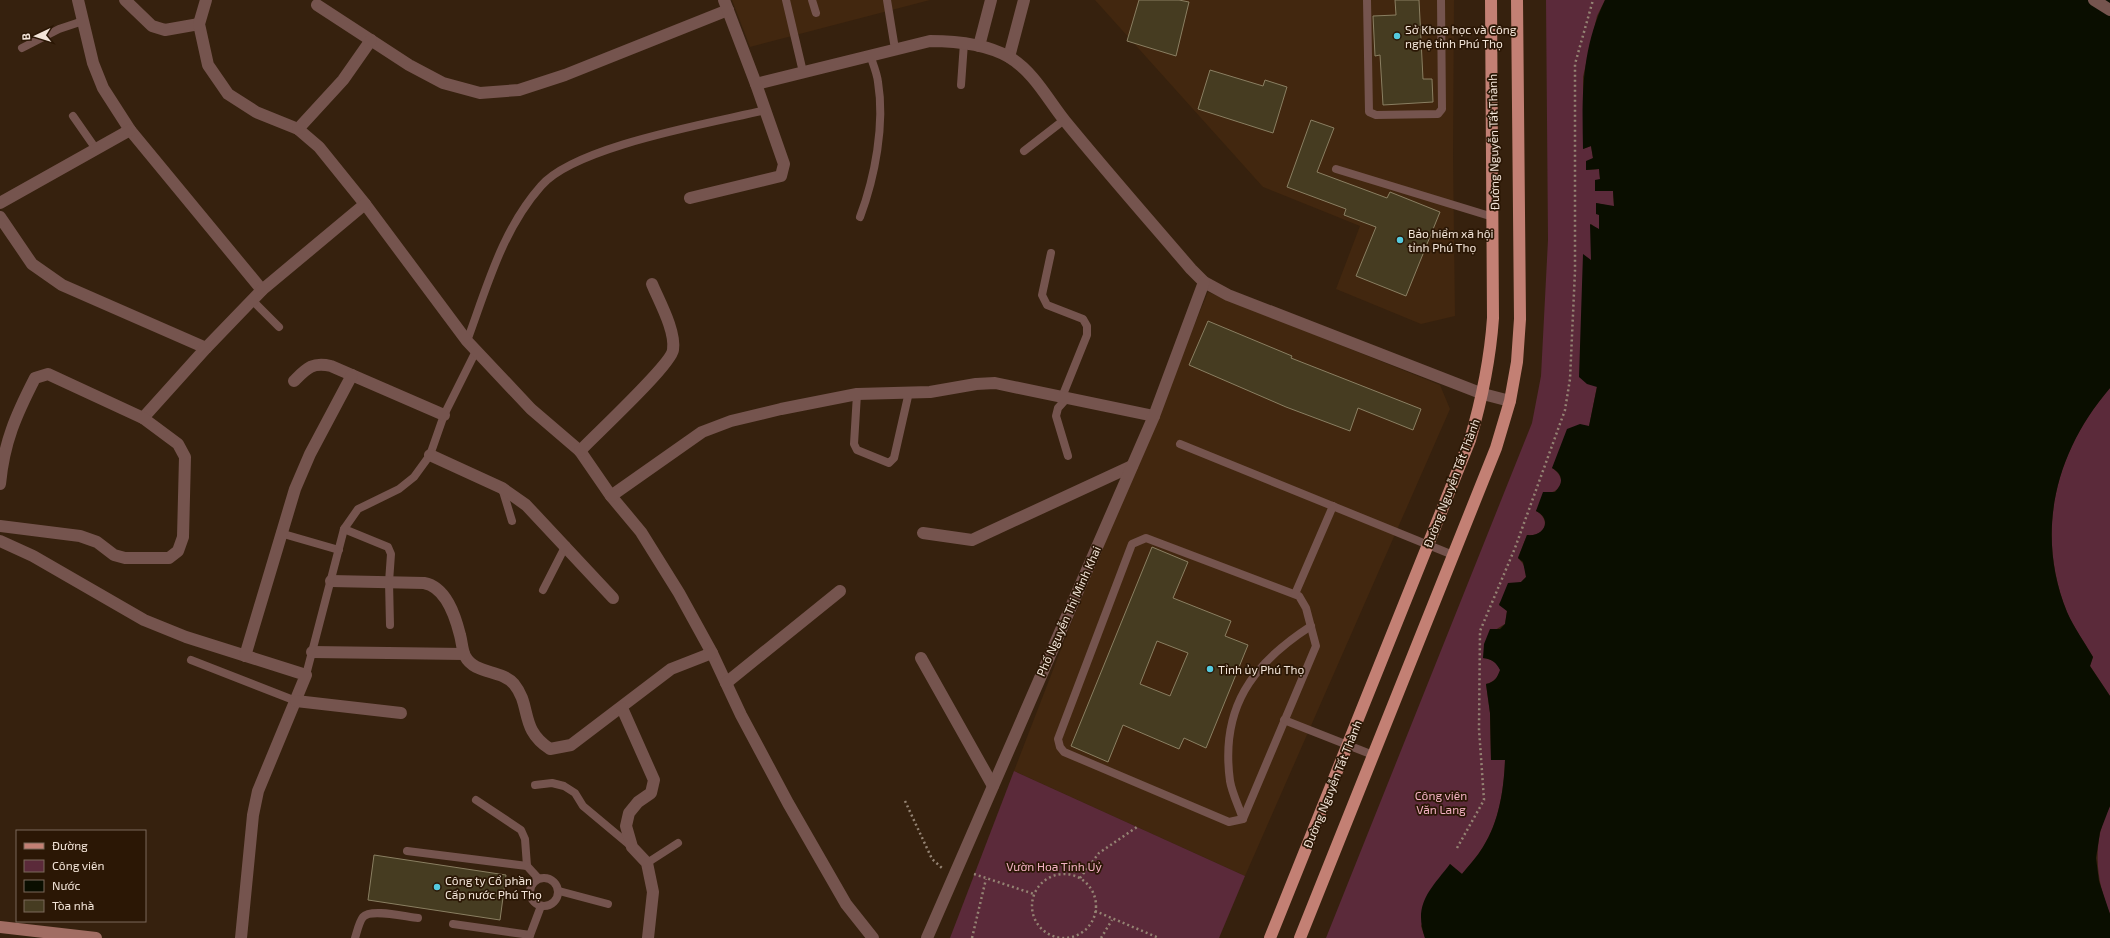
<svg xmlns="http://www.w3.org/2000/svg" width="2110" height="938" viewBox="0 0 2110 938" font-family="'Exo 2',sans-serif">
<rect width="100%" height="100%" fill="#36210e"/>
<!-- built -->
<g fill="#42270f">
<polygon points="732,0 930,0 750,47"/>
<polygon points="1095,0 1454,0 1453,156 1455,316 1421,324 1336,289 1360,226 1263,187"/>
<polygon points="1208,292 1440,385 1450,409 1245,876 1014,771 1068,631"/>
</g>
<!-- green -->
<g fill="#5b2a3a">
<path d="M1546,0h59l-8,16 -14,61v72l8,-3 2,12 -7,12 13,-1 1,10 13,12 1,16 -18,-4 3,12v15l-8,-6v37l-8,-6 14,131 -8,41 -37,41c13,8 12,22 -3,25l-13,18c16,9 9,26 -9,24l-9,23c6,6 8,10 8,19l-5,5 -6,2 -16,20 8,7 -2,13 -10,6 -12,28c9,1 13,4 18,12 -4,8 -7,12 -15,14l4,29 1,47h14c-1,29 -6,62 -22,87 -6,10 -14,18 -21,27l-12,-10 -29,62 4,12h-99l206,-515 9,-47 7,-136z"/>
<path d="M2110,388v308l-20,-30 3,-9c-8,-14 -19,-29 -26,-45 -32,-80 -12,-160 43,-224z"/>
<polygon points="1014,771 1245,876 1219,938 950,938"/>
<path d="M2110,806v108c-15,-35 -18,-74 0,-108z"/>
</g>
<!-- water -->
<path fill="#0a0e00" d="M1605,0h505v388c-55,64 -75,145 -43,224 7,16 18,31 26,45l-3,9 20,30v110l-10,26 -4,26 3,23 11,33v24h-685c-12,-34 5,-48 25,-74l12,10c7,-9 15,-17 21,-27 16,-25 21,-58 22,-87h-14l-1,-47 -4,-29c9,-2 11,-6 14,-14 -4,-8 -8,-11 -17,-12l1,-14 6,-15h10l5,-5 2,-13 -8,-6 9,-22 13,-1 5,-5 -3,-15 -5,-4 9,-23c17,2 26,-16 9,-24l7,-19h12c9,-9 8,-18 -3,-24l15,-39 13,-5 9,2 8,-39 -10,-3 -8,-7 4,-123 8,6 -1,-36 9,5v-14l-3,-1v-11l18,3 -1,-15h-18v-11l5,-1 -1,-10 -13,1v-9l7,-3 -2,-12 -8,3c-1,-54 -2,-99 22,-149z"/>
<!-- building -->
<g fill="#463c21" stroke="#8a7f62" fill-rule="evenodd">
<polygon points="1139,0 1179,0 1189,2 1176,56 1127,41"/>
<polygon points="1395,0 1419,0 1423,79 1432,79 1433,102 1383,105 1380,55 1375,56 1373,16 1396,15"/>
<polygon points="1210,70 1263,86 1265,80 1287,87 1273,133 1198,109"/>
<polygon points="1311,120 1334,128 1317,172 1387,198 1390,192 1440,212 1406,296 1356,276 1376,227 1344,215 1346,209 1287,187"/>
<polygon points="1208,321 1292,356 1291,358 1421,409 1413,430 1358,408 1350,431 1286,407 1189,365"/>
<path d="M1152,547l36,15 -15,36 58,23 -6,15 23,9 -42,103 -22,-10 -5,11 -56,-24 -15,37 -37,-16zM1157,641l31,12 -18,43 -30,-12z"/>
<polygon points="374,855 506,875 500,920 368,900"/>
</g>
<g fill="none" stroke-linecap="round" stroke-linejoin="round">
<!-- path -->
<g stroke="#948373" stroke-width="2.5" stroke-dasharray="2 3" stroke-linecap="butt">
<polyline points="905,801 932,859 942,868"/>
<polyline points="1457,848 1484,800 1479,729 1480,631 1515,548 1565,410 1570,379 1575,271 1575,64 1593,0"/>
<polyline points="974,874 1034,894"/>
<circle cx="1064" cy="906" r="32"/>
<polyline points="1080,878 1099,853 1137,827"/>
<polyline points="1095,911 1159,938"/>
<polyline points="972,938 986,879"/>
<polyline points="1101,938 1112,920"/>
</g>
<!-- lane -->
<g stroke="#75544e" stroke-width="8">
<polyline points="786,0 803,72"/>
<polyline points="812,0 816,13"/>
<polyline points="887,0 895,49"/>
<polyline points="1367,0 1369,112 1376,115 1438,114 1442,109 1441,0"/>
<polyline points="22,48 59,29 83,21"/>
<polyline points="961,85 964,43"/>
<polyline points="73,116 96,149"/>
<polyline points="1024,151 1064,120"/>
<polyline points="1336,169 1493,217"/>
<path d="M860,217c15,-40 25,-93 18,-135 -1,-9 -5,-18 -8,-27"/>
<polyline points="1051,253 1042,295 1047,305 1083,319 1087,326 1087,335 1062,397"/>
<polyline points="252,300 279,327"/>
<path d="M467,341c20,-54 35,-111 74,-155 34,-40 171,-63 225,-76"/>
<polyline points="857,394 854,444 857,450 889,463 894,458 909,392"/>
<polyline points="1067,398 1058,408 1056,416 1068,456"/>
<polyline points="1180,444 1453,555"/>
<polyline points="502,488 512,521"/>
<polyline points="344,529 388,547 391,554 389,582 390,625"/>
<polyline points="280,533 339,550"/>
<polygon points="1146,538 1299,596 1306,608 1316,646 1243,819 1229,822 1064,752 1060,747 1058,739 1132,544"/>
<polyline points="543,590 566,545"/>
<polyline points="1295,594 1333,506"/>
<polyline points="191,660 296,701"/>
<polyline points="306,675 344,529 358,509 399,489 414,477 430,455 444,415 476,351"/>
<polyline points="1284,720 1373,755"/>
<polyline points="535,785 552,783 564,786 575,793 583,806 632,847"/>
<polyline points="476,800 521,830 525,839 527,866"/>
<path d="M1243,819c-4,-12 -11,-26 -13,-38 -10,-73 22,-117 81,-155"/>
<polyline points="407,851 527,866 538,878"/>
<polyline points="647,863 678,843"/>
<circle cx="544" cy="892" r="14"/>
<polyline points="559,891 608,904"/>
<polyline points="453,924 530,935"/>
<path d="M355,938c2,-6 4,-16 8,-21 8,-9 43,0 55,1"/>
<polyline points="529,938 541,906"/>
</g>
<!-- street -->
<g stroke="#75544e" stroke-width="12">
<polyline points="78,0 93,63 103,88 130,130 262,290"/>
<polyline points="125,0 152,26 165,30 199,24"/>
<polyline points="206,0 199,24 208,65 228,94 256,112 298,129 319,147 365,204 467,341 531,409 580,451 611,496 641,532 679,593 712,653 741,715 788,803 846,904 873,938"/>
<polyline points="2094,0 2110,10"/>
<polyline points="317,5 409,65 443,83 480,93 519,90 565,75 728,10"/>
<polyline points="979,46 991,0"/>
<polyline points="1009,57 1024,0"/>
<path d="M756,84l174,-43c26,0 56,3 79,16 25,15 39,43 56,64 41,50 84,99 126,148l13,13 24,13 255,99 27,7"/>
<polyline points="298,129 343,80 371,40"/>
<polyline points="690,198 781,176 784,164 756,84 724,0"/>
<polyline points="0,203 130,130"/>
<polyline points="0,217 32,264 62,285 206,348"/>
<path d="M294,381c13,-13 18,-19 37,-15l113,49"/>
<polyline points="143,418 206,348 262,290 365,204"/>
<path d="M580,451c15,-16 91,-86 93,-101 3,-19 -14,-49 -21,-66"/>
<polyline points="430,455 502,488 526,505 613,598"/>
<path d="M0,484c4,-42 16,-69 35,-106l13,-4 95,44 35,26 7,13 -2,80 -5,14 -9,7h-44l-11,-3 -17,-13 -17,-6 -80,-10"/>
<polyline points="611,496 702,432 731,421 781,409 857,394 930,392 976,384 995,383 1154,416"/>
<polyline points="923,533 972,540 1132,466"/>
<polyline points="0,541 33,556 144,620 186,637 306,675 258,791 253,815 241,938"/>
<path d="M331,581l93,2c22,4 31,32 36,52 2,7 2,15 5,21 10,19 36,13 49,28 18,22 5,45 36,65l21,-4 100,-76 41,-16"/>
<polyline points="312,652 464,654"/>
<polyline points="245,656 295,489 310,454 352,375"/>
<polyline points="921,658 993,786"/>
<polyline points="726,683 840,591"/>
<polyline points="296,701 401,713"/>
<polyline points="622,708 654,780 651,793 638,802 629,813 626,826 632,847 647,863 653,892 648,938"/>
<polyline points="927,938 1154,416 1204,282"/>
</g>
<!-- secondary -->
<polyline stroke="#a16d63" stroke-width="12" points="0,927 96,938"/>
<!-- primary -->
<g stroke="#c38074" stroke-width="12">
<path d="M1270,938l200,-498c12,-41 20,-79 23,-122l-2,-318"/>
<polyline points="1300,938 1496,448 1510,401 1517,362 1520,319 1517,0"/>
</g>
</g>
<!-- markers -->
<g fill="#54cade" stroke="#2b1705" stroke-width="1.5">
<circle cx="1397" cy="36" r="4"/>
<circle cx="1400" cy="240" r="4"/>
<circle cx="1210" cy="669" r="4"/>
<circle cx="437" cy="887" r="4"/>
</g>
<g text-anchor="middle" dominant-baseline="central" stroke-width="3.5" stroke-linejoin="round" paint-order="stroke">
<!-- poi labels -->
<g font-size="12" fill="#f3e5d9" stroke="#2b1705" text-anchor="start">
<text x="1405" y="29">Sở Khoa học và Công<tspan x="1405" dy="14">nghệ tỉnh Phú Thọ</tspan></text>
<text x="1408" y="233">Bảo hiểm xã hội<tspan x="1408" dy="14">tỉnh Phú Thọ</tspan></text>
<text x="1218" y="669">Tỉnh ủy Phú Thọ</text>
<text x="445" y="880">Công ty Cổ phần<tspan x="445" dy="14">Cấp nước Phú Thọ</tspan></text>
</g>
<!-- street labels -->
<g font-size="12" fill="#f3e5d9" stroke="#2b1705">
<text transform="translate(1493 142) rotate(-91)">Đường Nguyễn Tất Thành</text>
<text transform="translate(1451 483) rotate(-69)">Đường Nguyễn Tất Thành</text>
<text transform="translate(1068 611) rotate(-66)">Phố Nguyễn Thị Minh Khai</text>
<text transform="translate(1332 784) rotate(-68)">Đường Nguyễn Tất Thành</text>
</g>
<!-- park labels -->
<g font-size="12" fill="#f4b2c4" stroke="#2b1705">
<text x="1441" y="795">Công viên<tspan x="1441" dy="14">Văn Lang</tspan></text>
<text x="1054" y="866">Vườn Hoa Tỉnh Uỷ</text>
</g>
</g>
<!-- legend -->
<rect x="16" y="830" width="130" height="92" fill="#2b1705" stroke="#7b695a"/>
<rect x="24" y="843" width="20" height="6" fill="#c38074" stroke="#7b695a"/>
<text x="52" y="850" font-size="12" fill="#f3e5d9">Đường</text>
<rect x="24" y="860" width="20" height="12" fill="#5b2a3a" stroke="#7b695a"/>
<text x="52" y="870" font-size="12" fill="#f3e5d9">Công viên</text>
<rect x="24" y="880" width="20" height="12" fill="#0a0e00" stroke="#7b695a"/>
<text x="52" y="890" font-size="12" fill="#f3e5d9">Nước</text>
<rect x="24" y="900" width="20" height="12" fill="#463c21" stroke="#7b695a"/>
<text x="52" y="910" font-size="12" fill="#f3e5d9">Tòa nhà</text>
<!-- north arrow -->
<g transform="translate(36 36) rotate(266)" stroke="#2b1705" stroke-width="3" paint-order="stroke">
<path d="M0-3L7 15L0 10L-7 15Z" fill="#f3e5d9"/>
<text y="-6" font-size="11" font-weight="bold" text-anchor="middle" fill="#f3e5d9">B</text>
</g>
</svg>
